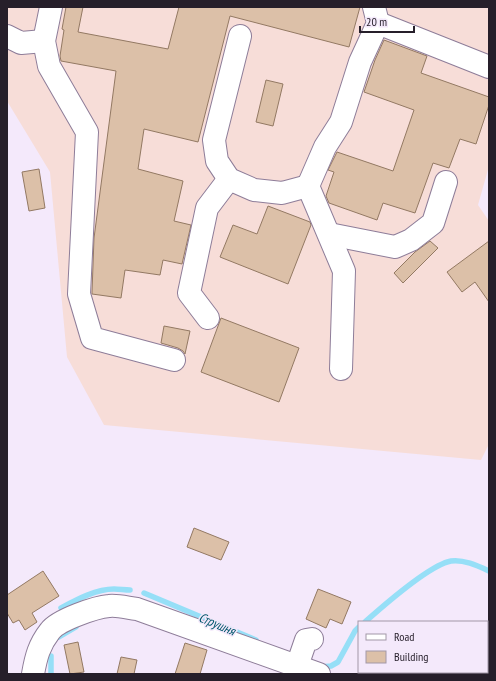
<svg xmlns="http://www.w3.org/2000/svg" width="496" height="681" viewBox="0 0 496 681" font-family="'PT Sans Narrow',sans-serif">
<rect width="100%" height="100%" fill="#f4e9fb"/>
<!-- industrial -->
<polygon fill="#f7ddd8" points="7,7 489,7 489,166 478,205 489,221 489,444 481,460 104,425 67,357 50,172 7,101"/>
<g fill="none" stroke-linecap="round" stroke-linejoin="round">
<!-- stream -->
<g stroke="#96dff7" stroke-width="5.5">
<polyline points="144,593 256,640"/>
<path d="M61,608c15,-8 35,-19 53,-19 5,0 11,1 16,1"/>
<path d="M365,622c18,-16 64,-57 86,-61 12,-2 27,5 38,10"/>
<polyline points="59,637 76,627"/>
<polyline points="51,656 51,674"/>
<polyline points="321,667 331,666 338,662 355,631 359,627"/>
</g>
</g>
<!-- building -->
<g fill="#dcc0a8" stroke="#937963">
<polygon points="66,7 83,7 78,32 168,49 179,7 360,7 349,47 230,16 198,142 144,129 138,169 183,181 174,221 191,225 182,264 163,260 160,275 125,270 121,298 92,294 92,292 94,238 116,71 61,61 60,56 64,30 62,29"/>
<polygon points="384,40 427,56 421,73 489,97 489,105 476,144 460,139 449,168 433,163 415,213 383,203 377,220 329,203 326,196 334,172 328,170 337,152 393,171 414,110 364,92 375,60"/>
<polygon points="266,80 283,84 273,126 256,122"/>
<polygon points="39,169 45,208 29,211 22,172"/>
<polygon points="268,206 310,222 311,225 288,284 220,257 233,225 257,234"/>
<polygon points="430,241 438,248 403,283 394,273 415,252"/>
<polygon points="489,241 489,302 475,282 462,292 447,272"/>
<polygon points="221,318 299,348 279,402 201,372"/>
<polygon points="164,326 190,331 185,354 183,351 178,348 161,343"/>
<polygon points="194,528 229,542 221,560 187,547"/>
<polygon points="43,571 59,596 32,613 37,622 25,630 19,620 13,623 7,613 7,595"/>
<polygon points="318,589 351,602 342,624 330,619 326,628 306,619"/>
<polygon points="78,642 84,672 70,674 64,645"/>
<polygon points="185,643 207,650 200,674 175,674"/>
<polygon points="121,657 137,660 134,674 117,674"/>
</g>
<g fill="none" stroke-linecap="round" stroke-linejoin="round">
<!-- minor casing -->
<g stroke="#8e7d99" stroke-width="24">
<g id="minor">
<polyline points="51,7 44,41 49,66 87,132 79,294 92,338 174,360"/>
<polyline points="378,23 489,67"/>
<polyline points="7,36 21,43 44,41"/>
<polyline points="240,36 214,140 217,161 229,179 254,190 282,193 308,186"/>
<polyline points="329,234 395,247 411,240 433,223 446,182"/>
<polyline points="208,318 189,293 207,208 229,179"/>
<polyline points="341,369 344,271 308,186 325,147 341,122 360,62 378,23 374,7"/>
<polyline points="487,654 489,653"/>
<polyline points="297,666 306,640 312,639"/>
<path d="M33,674c3,-17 6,-29 17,-43 8,-11 46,-24 59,-25 9,-1 19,2 28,3l182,65"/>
<polyline points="450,674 454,672"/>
</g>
</g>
<!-- minor -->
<use href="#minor" stroke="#fff" stroke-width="22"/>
</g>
<g text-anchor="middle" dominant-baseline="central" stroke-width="3" stroke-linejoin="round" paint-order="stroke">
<!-- water labels -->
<g font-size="13" font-style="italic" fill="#00576c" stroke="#f4e9fb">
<text transform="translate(217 624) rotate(23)">Струшня</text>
</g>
</g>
<!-- border -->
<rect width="496" height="681" fill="none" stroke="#261f2a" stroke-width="16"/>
<!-- legend -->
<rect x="358" y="621" width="130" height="52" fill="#f4e9fb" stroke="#a298a7"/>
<rect x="366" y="634" width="20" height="6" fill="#ffffff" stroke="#a298a7"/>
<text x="394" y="641" font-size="12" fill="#261f2a">Road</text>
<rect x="366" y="651" width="20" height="12" fill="#dcc0a8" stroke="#a298a7"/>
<text x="394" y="661" font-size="12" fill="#261f2a">Building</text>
<!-- scale -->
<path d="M360 26v6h54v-6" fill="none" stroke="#261f2a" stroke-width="2"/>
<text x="366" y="26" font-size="12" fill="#261f2a" stroke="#f4e9fb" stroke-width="3" paint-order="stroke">20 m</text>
</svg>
